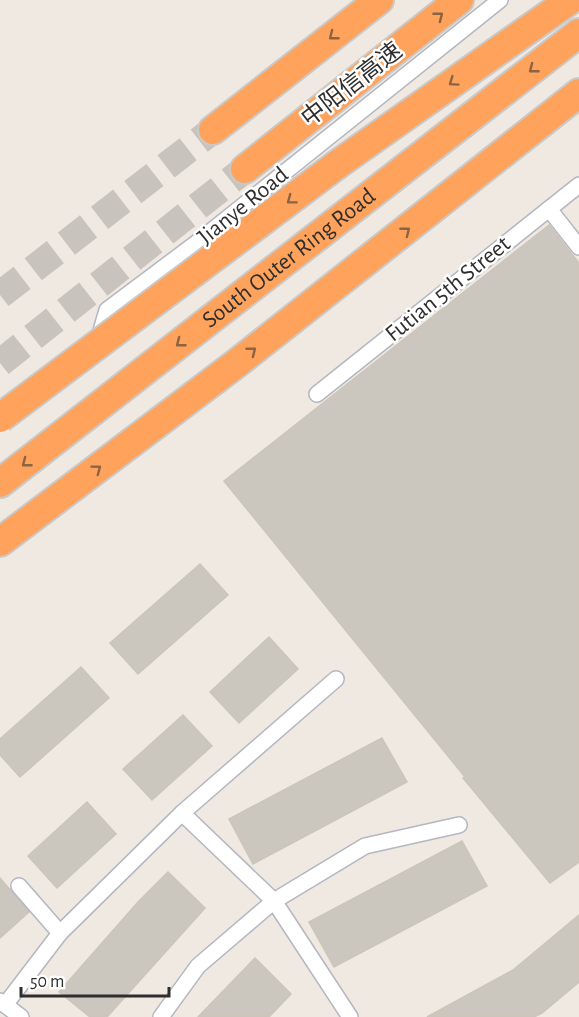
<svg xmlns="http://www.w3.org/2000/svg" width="579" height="1017" viewBox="0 0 579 1017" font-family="'Alegreya Sans','Noto Sans SC',sans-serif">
<rect width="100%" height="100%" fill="#efe9e1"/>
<!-- building -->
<g fill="#cbc7bf" stroke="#cbc5ba" stroke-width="1.5">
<polygon points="549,225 579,263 579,862 550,883 463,778 465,777 224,481"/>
<polygon points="200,564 228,595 138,674 110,643"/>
<polygon points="269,637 298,669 239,723 210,692"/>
<polygon points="81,667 109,698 20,777 0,755 0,739"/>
<polygon points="183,715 212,746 152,800 123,769"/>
<polygon points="382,738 407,782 253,864 229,819"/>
<polygon points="87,802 116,834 57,888 28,856"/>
<polygon points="462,841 487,886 334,967 309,922"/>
<polygon points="168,872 205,908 107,1017 90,1017 59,992 138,902"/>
<polygon points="0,878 29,912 0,938"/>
<polygon points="579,915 579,982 542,1013 534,1017 427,1017 513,970"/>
<polygon points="255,958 291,994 269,1017 198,1017"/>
</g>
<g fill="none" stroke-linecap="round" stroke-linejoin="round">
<!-- highway-tunnel -->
<g stroke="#c8c4bd" stroke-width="28" stroke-dasharray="28 14" stroke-linecap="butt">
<polyline points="0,295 213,130"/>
<polyline points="0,363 245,169"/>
</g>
<!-- street casing -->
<g stroke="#b4b7c1" stroke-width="18">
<g id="street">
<polyline points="549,209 579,247"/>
<polyline points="98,341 107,310 195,244 500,0"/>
<polyline points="317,394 579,185"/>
<polyline points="182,813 274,901 350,1017"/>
<polyline points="19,886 60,933"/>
<polyline points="0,1001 21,1017"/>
<polyline points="5,1005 60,933 182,813 336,679"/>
<polyline points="161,1017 198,966 274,901 365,846 459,825"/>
</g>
</g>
<!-- highway casing -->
<g stroke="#c9c9c9" stroke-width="32">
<g id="highway">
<polyline points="213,130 379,0"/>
<polyline points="338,164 570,0"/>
<polyline points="245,169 459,0"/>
<path id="s1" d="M0,483l579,-450"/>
<polyline points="0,542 237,363 579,93"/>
</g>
</g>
<!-- street -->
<use href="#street" stroke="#fff" stroke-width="15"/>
<!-- highway -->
<use href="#highway" stroke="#ffa35c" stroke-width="28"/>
<!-- highway-bridge casing -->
<g stroke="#c9c9c9" stroke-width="32" stroke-linecap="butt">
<polyline id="highway-bridge" points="0,418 338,164"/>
</g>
<!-- highway-bridge -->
<use href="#highway-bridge" stroke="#ffa35c" stroke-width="28"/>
</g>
<!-- one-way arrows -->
<defs><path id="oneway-chevron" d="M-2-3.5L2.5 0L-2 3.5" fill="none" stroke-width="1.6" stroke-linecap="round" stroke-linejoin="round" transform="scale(1.5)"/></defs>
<g stroke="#8c6343">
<use href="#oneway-chevron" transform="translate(439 16) rotate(-38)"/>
<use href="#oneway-chevron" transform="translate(333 36) rotate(142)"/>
<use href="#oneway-chevron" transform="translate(533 69) rotate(142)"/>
<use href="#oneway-chevron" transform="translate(453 82) rotate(145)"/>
<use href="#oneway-chevron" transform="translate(291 200) rotate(143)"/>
<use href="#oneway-chevron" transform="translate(406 231) rotate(-38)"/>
<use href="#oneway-chevron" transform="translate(180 343) rotate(142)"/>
<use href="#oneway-chevron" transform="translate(252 351) rotate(-38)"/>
<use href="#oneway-chevron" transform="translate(26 463) rotate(142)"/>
<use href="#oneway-chevron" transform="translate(97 469) rotate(-37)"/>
</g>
<g text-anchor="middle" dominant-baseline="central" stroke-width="5" stroke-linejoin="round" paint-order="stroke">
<!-- street labels -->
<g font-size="24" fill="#2e2e2e" stroke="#fff">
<text transform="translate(352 85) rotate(-38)">中阳信高速</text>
<text transform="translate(243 206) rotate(-39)">Jianye Road</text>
<text stroke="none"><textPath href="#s1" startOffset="366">South Outer Ring Road</textPath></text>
<text transform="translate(448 289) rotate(-39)">Futian 5th Street</text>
</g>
</g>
<!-- scale -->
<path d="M21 987v9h148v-9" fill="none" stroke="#2e2e2e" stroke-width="3"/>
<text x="30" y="987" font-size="18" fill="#2e2e2e" stroke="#ffffff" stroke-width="4.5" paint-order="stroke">50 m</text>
</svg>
